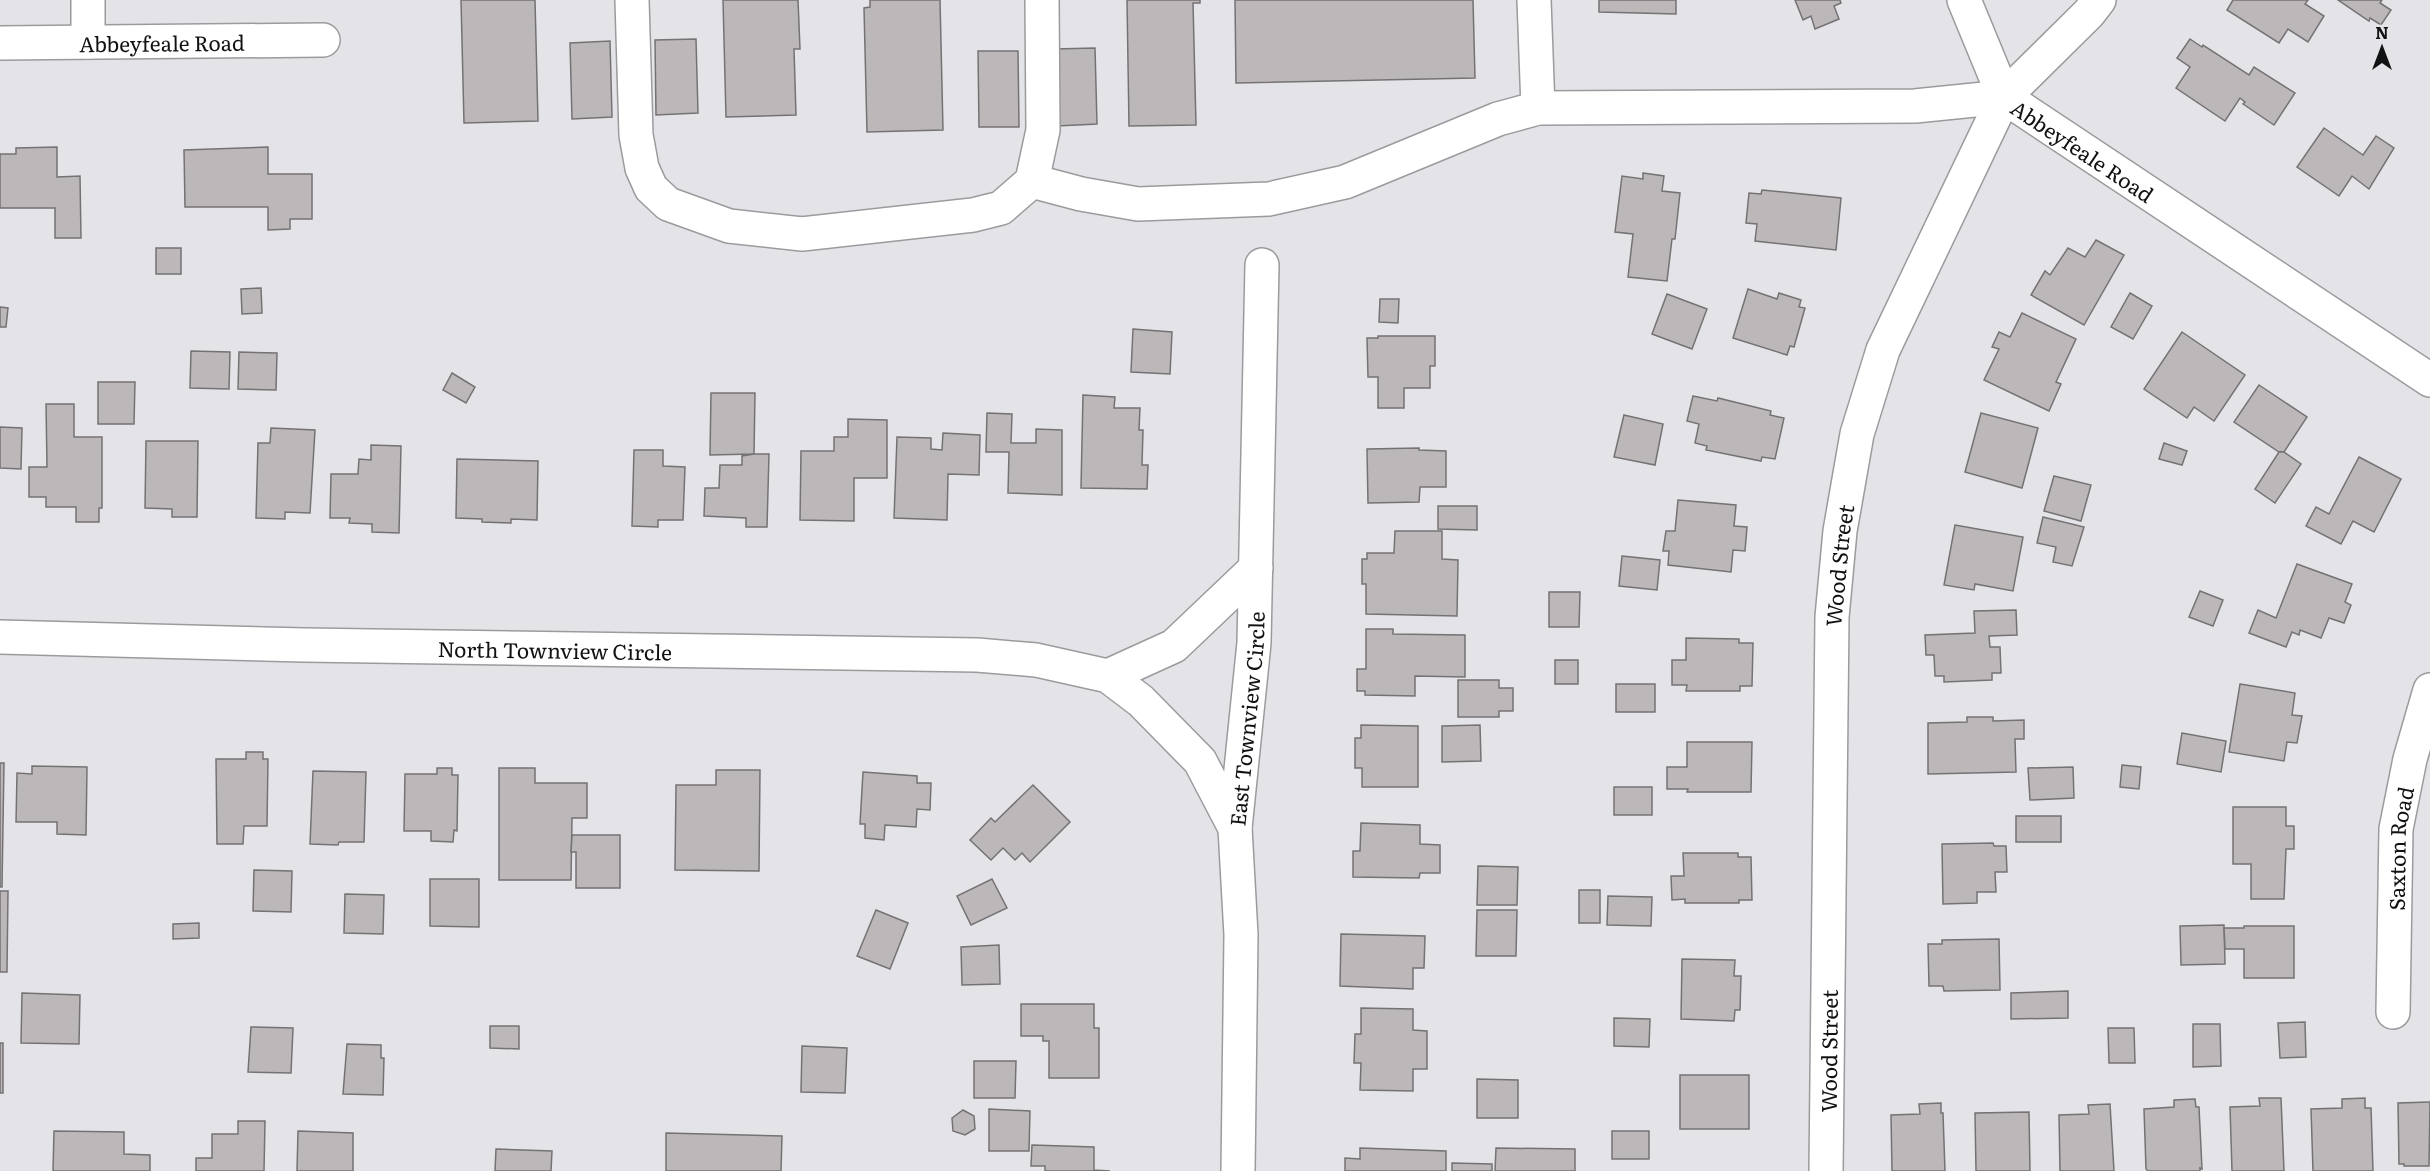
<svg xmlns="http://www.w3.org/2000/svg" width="2430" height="1171" viewBox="0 0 2430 1171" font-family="Literata,serif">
<rect width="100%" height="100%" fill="#e4e4e8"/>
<!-- building -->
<g fill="#bcb8ba" stroke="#757274" stroke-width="1.5">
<polygon points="461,0 535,0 538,121 464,123"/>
<polygon points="723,0 798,0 800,49 794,49 796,115 726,117"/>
<polygon points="870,0 940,0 943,130 867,132 864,8 870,7"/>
<polygon points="1127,0 1200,0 1200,3 1193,3 1196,125 1129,126"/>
<polygon points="1235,0 1473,0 1475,78 1236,83"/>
<polygon points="1599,0 1676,0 1676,14 1599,12"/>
<polygon points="1795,0 1840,0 1841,3 1834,6 1839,19 1815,29 1811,16 1803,20"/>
<polygon points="2233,0 2308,0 2305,4 2324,16 2308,42 2288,29 2279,43 2227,10"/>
<polygon points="2338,0 2382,0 2380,3 2391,10 2381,25 2370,18 2369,21"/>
<polygon points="696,39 698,113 656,115 655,40"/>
<polygon points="2190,39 2202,47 2203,45 2249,75 2254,67 2295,93 2274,125 2243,104 2245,102 2240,98 2225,121 2176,88 2190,67 2177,58"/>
<polygon points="610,41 612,117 572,119 570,43"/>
<polygon points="1095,48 1097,124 1057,126 1054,49"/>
<polygon points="978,51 1018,51 1019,127 979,127"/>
<polygon points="2324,128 2363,155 2376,136 2394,148 2369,189 2352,176 2339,196 2297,167"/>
<polygon points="57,147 57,177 80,176 81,238 55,238 55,208 0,208 0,154 16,154 16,148"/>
<polygon points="268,147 268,174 312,174 312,219 290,219 290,229 268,230 268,207 185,207 184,150"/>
<polygon points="1643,173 1664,176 1662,191 1680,193 1675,239 1672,239 1667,281 1628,277 1633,234 1615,232 1622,176 1643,179"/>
<polygon points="1762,190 1841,198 1836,250 1755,241 1757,224 1746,223 1749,193 1761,194"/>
<polygon points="2096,240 2124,255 2084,325 2031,295 2045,271 2050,275 2068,248 2085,257"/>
<rect x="156" y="248" width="25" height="26"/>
<polygon points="261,288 262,313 242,314 241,289"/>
<polygon points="1748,289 1777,299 1779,293 1801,300 1799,307 1805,308 1794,347 1790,346 1787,355 1733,338"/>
<polygon points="2130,293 2152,306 2133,339 2111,327"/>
<polygon points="1667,294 1707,309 1692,349 1652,334"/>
<polygon points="1380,299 1399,299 1398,323 1379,322"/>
<polygon points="0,307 8,308 6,327 0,327"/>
<polygon points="2022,313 2076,339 2056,382 2061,384 2049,411 1984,380 1999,349 1992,347 1999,332 2010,337"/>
<polygon points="1133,329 1172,332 1170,374 1131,372"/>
<polygon points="2182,332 2245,375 2214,421 2194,407 2187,418 2144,389"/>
<polygon points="1378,336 1435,336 1435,366 1430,366 1430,388 1404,388 1404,408 1378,408 1378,377 1368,377 1367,338 1378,338"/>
<polygon points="191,351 230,352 229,389 190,388"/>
<polygon points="239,352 277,353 276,390 238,389"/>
<polygon points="452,373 475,387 466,403 443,390"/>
<polygon points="98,382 135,382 134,424 98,424"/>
<polygon points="2259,385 2307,417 2284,452 2279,452 2234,422"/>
<polygon points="711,393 755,393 754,454 710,455"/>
<polygon points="1083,395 1115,397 1114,408 1140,408 1139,430 1143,430 1142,465 1148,465 1147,489 1081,488"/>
<polygon points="1693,396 1717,401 1718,398 1771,411 1770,415 1784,418 1775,459 1762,457 1761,461 1706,450 1707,446 1695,443 1699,424 1687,421"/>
<polygon points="46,404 74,404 74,437 102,437 102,508 99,508 99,522 76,522 76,507 46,507 46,497 29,497 29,467 47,467"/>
<polygon points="987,413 1012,414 1011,443 1036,443 1036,429 1062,430 1062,495 1008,493 1009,452 986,452"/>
<polygon points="1981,413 2038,428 2022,488 1965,472"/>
<polygon points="1624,415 1663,424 1655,465 1614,457"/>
<polygon points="848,419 887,420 887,478 854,478 854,521 800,520 801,451 834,451 834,437 848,437"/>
<polygon points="0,427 22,428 21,469 0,468"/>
<polygon points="271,428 315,430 310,513 285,512 285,519 256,518 258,443 270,443"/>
<polygon points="943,433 980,435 979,475 948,474 947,520 894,518 897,437 931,438 931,449 942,450"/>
<polygon points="146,441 198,441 197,517 172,517 172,509 145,508"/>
<polygon points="2164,443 2187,451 2182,465 2159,459"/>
<polygon points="371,445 401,446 399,533 372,532 372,524 349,523 350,518 330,518 331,474 358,474 359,459 371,460"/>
<polygon points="1419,448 1419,450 1446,451 1446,487 1420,487 1419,502 1368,503 1367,449"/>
<polygon points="634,450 663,450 663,466 685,467 683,520 658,520 658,527 632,526"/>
<polygon points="2279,452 2284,452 2301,464 2275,503 2255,489"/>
<polygon points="754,454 769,454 767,527 746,527 746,518 704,516 705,488 719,488 720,465 742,465 742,456"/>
<polygon points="2359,457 2401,479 2374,532 2353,521 2341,544 2306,526 2316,507 2329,514"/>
<polygon points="457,459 538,461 537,520 511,519 511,523 482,522 482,519 456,518"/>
<polygon points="2054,476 2091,485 2081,521 2044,511"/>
<polygon points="1678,500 1736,505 1734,526 1747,527 1745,551 1733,550 1731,572 1668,565 1669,551 1663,551 1666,531 1675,531"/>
<polygon points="1438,506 1477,506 1477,530 1438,529"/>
<polygon points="2043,517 2084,527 2072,566 2053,562 2056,547 2037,543"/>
<polygon points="1955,525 2023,537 2013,591 1975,584 1974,590 1944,585"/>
<polygon points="1395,531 1442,531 1442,559 1458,560 1457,616 1366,614 1366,584 1362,584 1362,559 1367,559 1367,553 1394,553"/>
<polygon points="1622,556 1660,560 1657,590 1619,586"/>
<polygon points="2297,564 2352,584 2345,602 2351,605 2344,623 2329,618 2321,638 2300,630 2299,635 2292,632 2286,647 2249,633 2258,610 2276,618"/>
<polygon points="2200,591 2223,600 2213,626 2189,617"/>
<polygon points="1549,592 1580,592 1579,627 1549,627"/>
<polygon points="2016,610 2017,635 1989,636 1990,647 2000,647 2001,673 1992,673 1992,680 1944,682 1944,676 1935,676 1934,655 1926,655 1925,635 1975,633 1974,611"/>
<polygon points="1366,629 1393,629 1393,634 1465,635 1465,677 1415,676 1415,696 1365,695 1365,691 1357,691 1357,669 1366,669"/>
<polygon points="1686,638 1739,639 1739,643 1753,643 1752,686 1740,686 1740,691 1686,691 1687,685 1672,685 1672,660 1686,660"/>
<rect x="1555" y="660" width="23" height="24"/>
<polygon points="1458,680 1499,680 1499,688 1513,688 1513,711 1499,711 1499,717 1458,717"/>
<rect x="1616" y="684" width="39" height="28"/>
<polygon points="2240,684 2295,693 2292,715 2302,716 2297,743 2287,742 2284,761 2229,752"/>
<polygon points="1967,717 1993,717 1993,721 2024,720 2024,739 2015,739 2016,772 1928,774 1928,723 1967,722"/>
<polygon points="1361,725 1418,726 1418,787 1362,787 1362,768 1355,768 1355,738 1361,738"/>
<polygon points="1480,725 1481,761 1442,762 1442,726"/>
<polygon points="2182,733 2226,741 2221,772 2177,764"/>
<polygon points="1687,742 1752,742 1751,792 1687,792 1688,789 1667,789 1667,767 1687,767"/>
<polygon points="246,752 263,752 263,759 268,759 267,826 244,826 243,844 217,844 216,759 246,759"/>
<polygon points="0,763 4,763 2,887 0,887"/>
<polygon points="2122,765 2141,767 2139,789 2120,787"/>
<polygon points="32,766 87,767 86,835 57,834 57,822 16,822 17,773 32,774"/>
<polygon points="2073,767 2074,798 2030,800 2028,768"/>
<polygon points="437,768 452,768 452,775 458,775 457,831 454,830 453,842 431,841 431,831 404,831 405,774 437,774"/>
<polygon points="499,768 535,768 535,783 587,783 587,818 572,818 571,880 499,880"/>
<polygon points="716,770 760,770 759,871 675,870 676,785 716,785"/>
<polygon points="313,771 366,772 364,842 339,842 338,845 310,844"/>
<polygon points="863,772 917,776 917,783 931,783 930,810 917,809 916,827 885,825 884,840 865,838 865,824 860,824"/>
<polygon points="1033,785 1070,822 1030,862 1022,853 1015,860 1003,848 991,860 970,840 991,818 995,822"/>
<rect x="1614" y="787" width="38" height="28"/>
<polygon points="2233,807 2286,807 2286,826 2294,826 2294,849 2286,849 2284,899 2251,899 2251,864 2233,864"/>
<rect x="2016" y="816" width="45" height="26"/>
<polygon points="1361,823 1420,825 1420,844 1440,845 1440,873 1420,873 1419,878 1353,877 1353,851 1360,851"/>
<polygon points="572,835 620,835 620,888 576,888 576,852 571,852"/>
<polygon points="1993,843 1994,846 2006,846 2007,872 1995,872 1996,892 1977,892 1977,903 1943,904 1942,844"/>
<polygon points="1683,853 1738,853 1738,857 1751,857 1752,900 1739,900 1739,903 1685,903 1685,899 1672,900 1671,876 1684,876"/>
<polygon points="1478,866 1518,867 1517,905 1477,905"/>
<polygon points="254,870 292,871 291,912 253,911"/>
<polygon points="430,879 479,879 479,927 430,926"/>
<polygon points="992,879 1007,908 971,925 957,896"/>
<rect x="1579" y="890" width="21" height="33"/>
<polygon points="0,891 8,891 7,972 0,972"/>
<polygon points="345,894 384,895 383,934 344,933"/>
<polygon points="1608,896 1652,897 1651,926 1607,925"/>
<polygon points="876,910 908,923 890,969 857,956"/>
<polygon points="1477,910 1517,910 1516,956 1476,956"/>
<polygon points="199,923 199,938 173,939 173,924"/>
<polygon points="2224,925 2225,964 2181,965 2180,926"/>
<polygon points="2244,926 2294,926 2294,978 2244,978 2244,949 2225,949 2224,928 2244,928"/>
<polygon points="1341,934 1425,936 1424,968 1413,968 1413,989 1340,986"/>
<polygon points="1999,939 2000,990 1944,991 1943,986 1929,986 1928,944 1942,944 1942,940"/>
<polygon points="999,945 1000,984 962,985 961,947"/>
<polygon points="1682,959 1735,960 1734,976 1741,976 1740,1010 1735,1010 1734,1021 1681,1019"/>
<polygon points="2068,991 2068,1018 2011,1019 2011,993"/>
<polygon points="22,993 80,995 79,1044 21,1043"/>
<polygon points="1021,1004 1094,1004 1094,1028 1099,1028 1099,1078 1049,1078 1049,1041 1043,1041 1043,1036 1021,1036"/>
<polygon points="1361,1008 1413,1009 1413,1030 1427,1031 1427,1069 1413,1069 1413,1091 1360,1090 1361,1063 1354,1063 1355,1034 1361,1034"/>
<polygon points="1614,1018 1650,1019 1649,1047 1614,1046"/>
<polygon points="2305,1022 2306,1057 2280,1058 2278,1023"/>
<polygon points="2193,1024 2220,1024 2221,1066 2193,1067"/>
<polygon points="490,1026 519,1026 519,1049 490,1048"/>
<polygon points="251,1027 293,1028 291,1073 248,1072"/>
<polygon points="2108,1028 2134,1028 2135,1063 2109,1063"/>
<rect x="0" y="1043" width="3" height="50"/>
<polygon points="347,1044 381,1045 381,1058 384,1058 383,1095 343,1094"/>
<polygon points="802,1046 847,1048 845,1093 801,1092"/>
<polygon points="974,1061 1016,1061 1015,1098 974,1098"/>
<rect x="1680" y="1075" width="69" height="54"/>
<polygon points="1477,1079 1518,1080 1518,1118 1477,1118"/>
<polygon points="2259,1098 2281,1098 2284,1171 2232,1171 2230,1107 2260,1106"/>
<polygon points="2365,1098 2365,1108 2371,1108 2373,1171 2313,1171 2311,1109 2342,1108 2342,1099"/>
<polygon points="2195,1099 2196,1107 2199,1107 2202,1169 2200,1168 2200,1171 2148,1171 2146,1169 2144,1109 2174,1107 2174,1100"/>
<polygon points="2430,1102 2429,1166 2404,1166 2404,1164 2399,1164 2398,1103"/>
<polygon points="1941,1103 1941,1113 1943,1113 1945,1171 1892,1171 1891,1115 1920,1114 1919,1104"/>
<polygon points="2110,1104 2114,1171 2060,1171 2059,1115 2089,1114 2088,1105"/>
<polygon points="989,1109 1030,1111 1029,1151 989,1151"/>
<polygon points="963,1110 974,1116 975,1129 965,1135 953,1131 952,1118"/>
<polygon points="2029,1112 2030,1171 1976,1171 1975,1113"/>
<polygon points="238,1121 265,1121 264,1171 196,1171 196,1158 212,1158 212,1134 238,1134"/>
<polygon points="54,1131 124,1132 124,1154 150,1155 150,1171 53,1171"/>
<polygon points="298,1131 353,1133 353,1171 297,1171"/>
<rect x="1612" y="1131" width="37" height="28"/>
<polygon points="666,1133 782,1136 781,1171 666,1171"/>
<polygon points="1032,1145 1094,1147 1094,1170 1110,1171 1045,1171 1045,1166 1031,1166"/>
<polygon points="1360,1148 1446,1151 1446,1171 1345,1171 1345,1158 1360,1159"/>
<polygon points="1496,1148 1575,1149 1575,1171 1495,1171"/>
<polygon points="496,1149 552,1151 551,1171 495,1171"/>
<polygon points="1452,1163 1492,1164 1492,1171 1452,1171"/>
</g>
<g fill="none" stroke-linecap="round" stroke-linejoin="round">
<!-- minor casing -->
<g stroke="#9b9b9e" stroke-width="36">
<g id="minor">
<polyline points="632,0 636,135 642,168 651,188 668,204 729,226 802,234 973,215 1001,208 1032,181 1043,130 1042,0"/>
<polyline points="1534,0 1538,108"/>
<polyline points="1964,0 2004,97"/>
<polyline points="88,42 88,0"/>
<path id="s1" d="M0,43l323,-3"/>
<path id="s2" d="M1032,181l49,13 57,10 131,-5 76,-17 153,-63 40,-11 377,-2 89,-9 426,283"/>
<path id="s3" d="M0,637l304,8 673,10 59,5 72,16 33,25 59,60 35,67"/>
<polyline points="1108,676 1174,646 1256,568"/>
<path id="s4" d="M2393,1012l3,-183 14,-70 20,-69"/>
<path id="s5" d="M1238,1171l3,-236 -6,-107 19,-185 8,-378"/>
<path id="s6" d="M1826,1171l6,-554 8,-86 17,-97 26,-84 121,-253 85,-84 10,-13"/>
</g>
</g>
<!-- minor -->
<use href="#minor" stroke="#fff" stroke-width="33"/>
</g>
<g text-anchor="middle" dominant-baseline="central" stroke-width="6" stroke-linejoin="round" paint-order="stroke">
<!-- street labels -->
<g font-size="21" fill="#111213" stroke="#e4e4e8">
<text stroke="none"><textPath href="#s1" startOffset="162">Abbeyfeale Road</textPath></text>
<text stroke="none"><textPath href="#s2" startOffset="1086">Abbeyfeale Road</textPath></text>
<text stroke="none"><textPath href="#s6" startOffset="606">Wood Street</textPath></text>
<text stroke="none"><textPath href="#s3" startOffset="555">North Townview Circle</textPath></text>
<text stroke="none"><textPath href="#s5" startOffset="453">East Townview Circle</textPath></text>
<text stroke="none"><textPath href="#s4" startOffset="164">Saxton Road</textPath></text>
<text stroke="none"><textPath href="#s6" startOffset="120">Wood Street</textPath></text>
</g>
</g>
<!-- north arrow -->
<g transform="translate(2382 48)" stroke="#e4e4e8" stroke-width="4.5" paint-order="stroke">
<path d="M0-4.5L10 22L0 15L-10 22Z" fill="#111213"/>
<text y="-9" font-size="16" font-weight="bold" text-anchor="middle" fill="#111213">N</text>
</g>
</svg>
